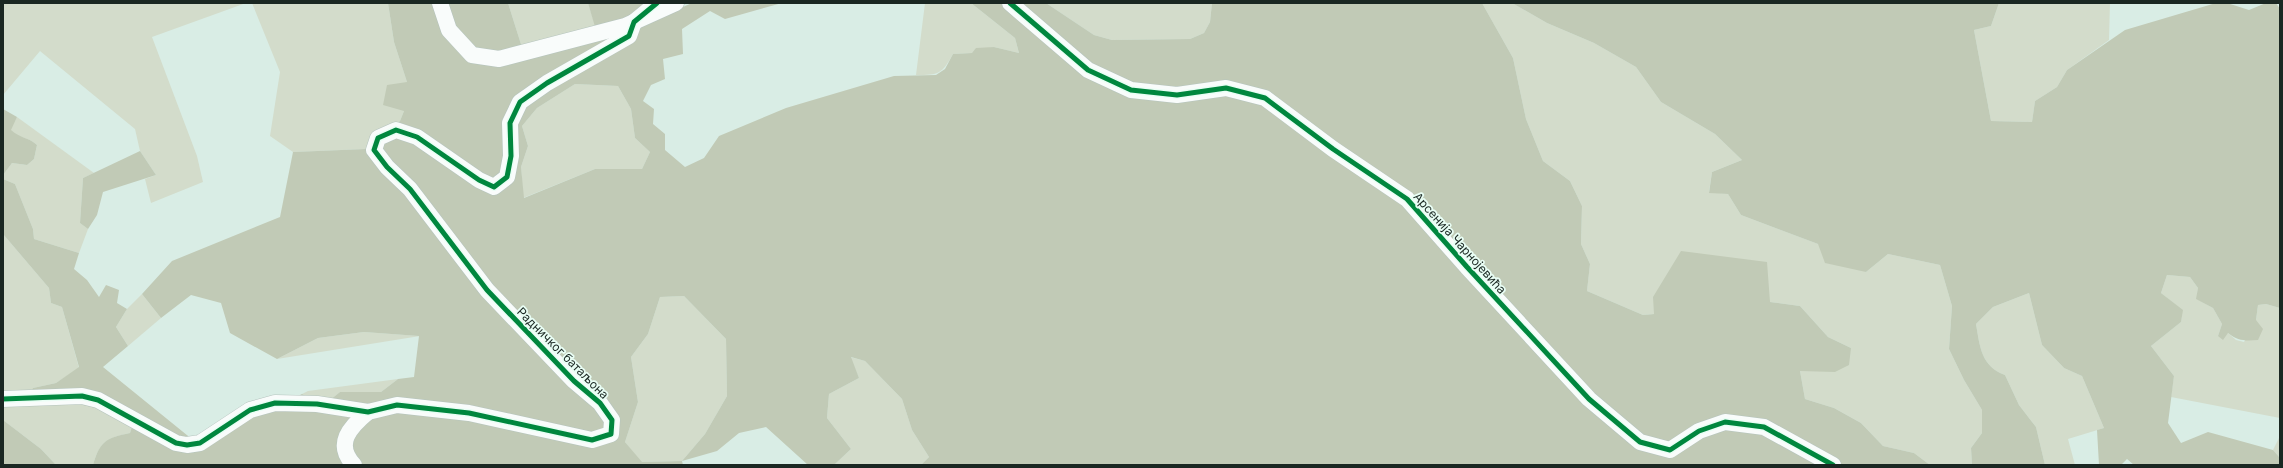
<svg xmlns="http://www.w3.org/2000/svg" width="2283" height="468" viewBox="0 0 2283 468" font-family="Inter,sans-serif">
<rect width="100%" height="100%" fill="#d9ede5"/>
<!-- green -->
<g fill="#d3dccb">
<polygon points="3,3 246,3 152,37 197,156 203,182 151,203 145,179 156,175 140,151 135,129 40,51 3,95"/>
<polygon points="252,3 388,3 394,42 407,82 404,111 400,121 366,149 293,152 270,136 280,72"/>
<polygon points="508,3 588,3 599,37 525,57"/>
<path d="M925,3h46l44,35 4,15 -25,-6 -22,6 -19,1c-11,20 -14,21 -37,21z"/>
<polygon points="1046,3 1212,3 1210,22 1204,33 1190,39 1112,40 1094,35"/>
<polygon points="1482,3 1512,3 1547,23 1594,43 1636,67 1661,102 1715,134 1742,160 1712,172 1709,192 1728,194 1741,215 1818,244 1866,272 1888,254 1940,265 1952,306 1949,349 1964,380 1982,410 1982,433 1971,448 1972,465 1930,465 1914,453 1883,446 1861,423 1834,408 1805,399 1800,371 1851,348 1828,337 1800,306 1770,302 1643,315 1587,291 1590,264 1581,244 1582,206 1570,181 1543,161 1526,119 1513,58"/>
<polygon points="1999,3 2110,3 2109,40 2067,70 2057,87 2035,101 2032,122 1991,121 1974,30 1991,26"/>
<polygon points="575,84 618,86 631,109 635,138 650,152 642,169 595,169 523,198 521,167 528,146 522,126 537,108"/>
<path d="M17,117l77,56 -11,5 -3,45 8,6 -9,24 -45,-14 -1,-10 -18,-45 -12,-5v-4l9,-12 15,2 7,-6 3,-14c-7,-7 -18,-7 -27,-15z"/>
<path d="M3,234l46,54 2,15 11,4 17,61 -23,15 -23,5 102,29 -5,16c-23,5 -30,8 -37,32h-37l-15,-16 -38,-29z"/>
<polygon points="2167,275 2190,277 2198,288 2197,299 2213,308 2222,324 2218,336 2228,333 2236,340 2244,342 2256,320 2258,305 2266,304 2280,308 2280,418 2171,397 2174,376 2151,346 2181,322 2182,310 2161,293"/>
<path d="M2029,293l13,52 22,23 18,8 22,52 -36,11 7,26h-30l-9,-38 -17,-22 -14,-30c-24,-9 -25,-28 -29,-51l17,-17z"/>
<polygon points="142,294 161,318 128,346 116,327 127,309"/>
<polygon points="684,296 726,339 727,396 705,434 682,461 641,462 625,442 638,402 631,357 648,334 660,297"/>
<polygon points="364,332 420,336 277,359 318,338"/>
<polygon points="850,357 865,361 902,399 912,430 929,457 921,465 834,465 851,449 827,418 829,394 859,378"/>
<polygon points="398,379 381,392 340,392 330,400 315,401 302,394 308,391"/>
<polygon points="2280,436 2280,458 2273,450"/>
</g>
<!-- forest -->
<g fill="#c1cab6" fill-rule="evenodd">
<path d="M388,3h120l17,54 73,-20 -10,-34h63l5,16 36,-16h90l-57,16 -15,-8 -28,18 1,25 -20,5 2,20 -14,6 -8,16 11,8 -1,15 12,10v16l20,17 19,-9 15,-22 67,-28 108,-32 42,-1 9,-6 8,-15 19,-1 4,-5 18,-1 25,6 -4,-15 -44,-35h75l48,32 18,5 78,-1 14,-6 6,-11 2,-19h270l31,55 13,61 17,42 27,20 12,25 -1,38 9,20 -3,27 56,24 11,-1 -1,-17 28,-46 86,11 3,40 30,4 28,31 23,11 -2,17 -14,7 -35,-1 5,28 29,9 27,15 22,23 31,7 16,12h-1009l8,-8 -17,-27 -10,-31 -37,-38 -14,-4 8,21 -30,16 -2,24 24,31 -17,16h-26l-42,-38 -27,6 -22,18 -35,10 1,4h-590c7,-24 13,-27 37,-32l5,-16 -104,-24 2,-5 23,-5 23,-16 -17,-60 -11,-4 -2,-15 -46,-54v-55l12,5 18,45 1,10 45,14 -5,16 13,11 12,17 7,-12 13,5 -2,13 10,6 -11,18 12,19 -25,21 90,73 84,-33 25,-13 13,7 15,-1 10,-8h41l17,-13 16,-2 5,-41 -55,-4 -46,6 -41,21 -47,-26 -9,-30 -30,-8 -30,23 -19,-24 30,-33 108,-44 13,-65 73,-3 34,-28 4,-10 -21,-6 4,-20 20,-3 -13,-40zM575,84l43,2 13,23 4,29 15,14 -8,17h-47l-71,29 -3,-31 7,-21 -6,-20 15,-18zM684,296l42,43 1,57 -22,38 -23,27 -40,1 -17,-20 13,-40 -7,-45 17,-23 12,-37z"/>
<path d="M1512,3h487l-8,23 -17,4 17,91 41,1 3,-21 22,-14 10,-17 58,-40 91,-27h11l22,7 17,-7h10l4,6v299l-14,-4 -8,1 -2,15 7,9 -5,11c-13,1 -20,1 -30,-7l-5,7 -5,-4 4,-12 -9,-16 -17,-9 2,-11 -8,-11 -23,-2 -6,18 22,17 -2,12 -30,24 23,30 -6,47 13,20 27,-11 65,18 7,8v7h-146l-7,-6 -6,6h-22l-2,-35 7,-2 -22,-52 -18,-8 -22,-23 -13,-52 -36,14 -17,17c4,23 5,42 29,51l14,30 17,22 9,38h-73l-1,-17 11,-15v-23l-18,-30 -15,-31 3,-43 -12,-41 -52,-11 -22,18 -41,-9 -7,-19 -77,-29 -13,-21 -19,-1 3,-21 30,-12 -27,-26 -54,-32 -25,-35 -42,-24 -47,-20z"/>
<path d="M3,109l14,8 -6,13c9,8 19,8 26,15l-3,14 -7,6 -15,-2 -9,12z"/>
<polygon points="140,151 156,175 103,192 97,215 88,229 80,223 83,178"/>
<polygon points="3,420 41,449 56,465 3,465"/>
</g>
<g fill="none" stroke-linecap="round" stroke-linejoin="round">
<!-- minor casing -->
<g stroke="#b5c4be" stroke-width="17">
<g id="minor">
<polyline points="440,3 449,30 472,55 499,59 625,26 676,3"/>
<polyline points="1010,3 1088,70 1131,90 1177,95 1226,88 1265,98 1333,149 1407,199 1467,267 1589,399 1640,442 1670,450 1699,431 1725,422 1764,427 1833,465"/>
<polyline points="3,399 82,396 98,400 176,443 187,445 200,443 250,410 275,403 317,404 368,412 397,405 469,413 592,440 611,434 612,420 600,403 574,381 487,290 410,189 387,167 374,150 378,138 396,130 417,137 479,180 494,187 507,177 511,156 510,123 520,102 547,83 629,36 634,22 657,3"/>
<path d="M354,465c-20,-21 -4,-38 14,-53"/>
</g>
</g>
<!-- minor -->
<use href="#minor" stroke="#f9fcfb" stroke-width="16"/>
<!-- cycleway casing -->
<g stroke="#e9fef5" stroke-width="8">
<g id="cycleway">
<polyline points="1010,3 1088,70 1131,90 1177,95 1226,88 1265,98 1333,149 1407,199 1467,267 1589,399 1640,442 1670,450 1699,431 1725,422 1764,427 1833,465"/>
<polyline points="3,399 82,396 98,400 176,443 187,445 200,443 250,410 275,403 317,404 368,412 397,405 469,413 592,440 611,434 612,420 600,403 574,381 487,290 410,189 387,167 374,150 378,138 396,130 417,137 479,180 494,187 507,177 511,156 510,123 520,102 547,83 629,36 634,22 657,3"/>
</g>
</g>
<!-- cycleway -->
<use href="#cycleway" stroke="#00873e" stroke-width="5"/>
</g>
<g text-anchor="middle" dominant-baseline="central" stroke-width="3.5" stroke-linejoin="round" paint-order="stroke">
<!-- street labels -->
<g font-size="12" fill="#1a2722" stroke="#e9fef5">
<text transform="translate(1460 243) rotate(48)">Арсенија Чарнојевића</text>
<text transform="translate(563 353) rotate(45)">Радничког батаљона</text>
</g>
</g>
<!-- border -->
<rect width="2283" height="468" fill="none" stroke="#1a2722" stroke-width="8"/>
</svg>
